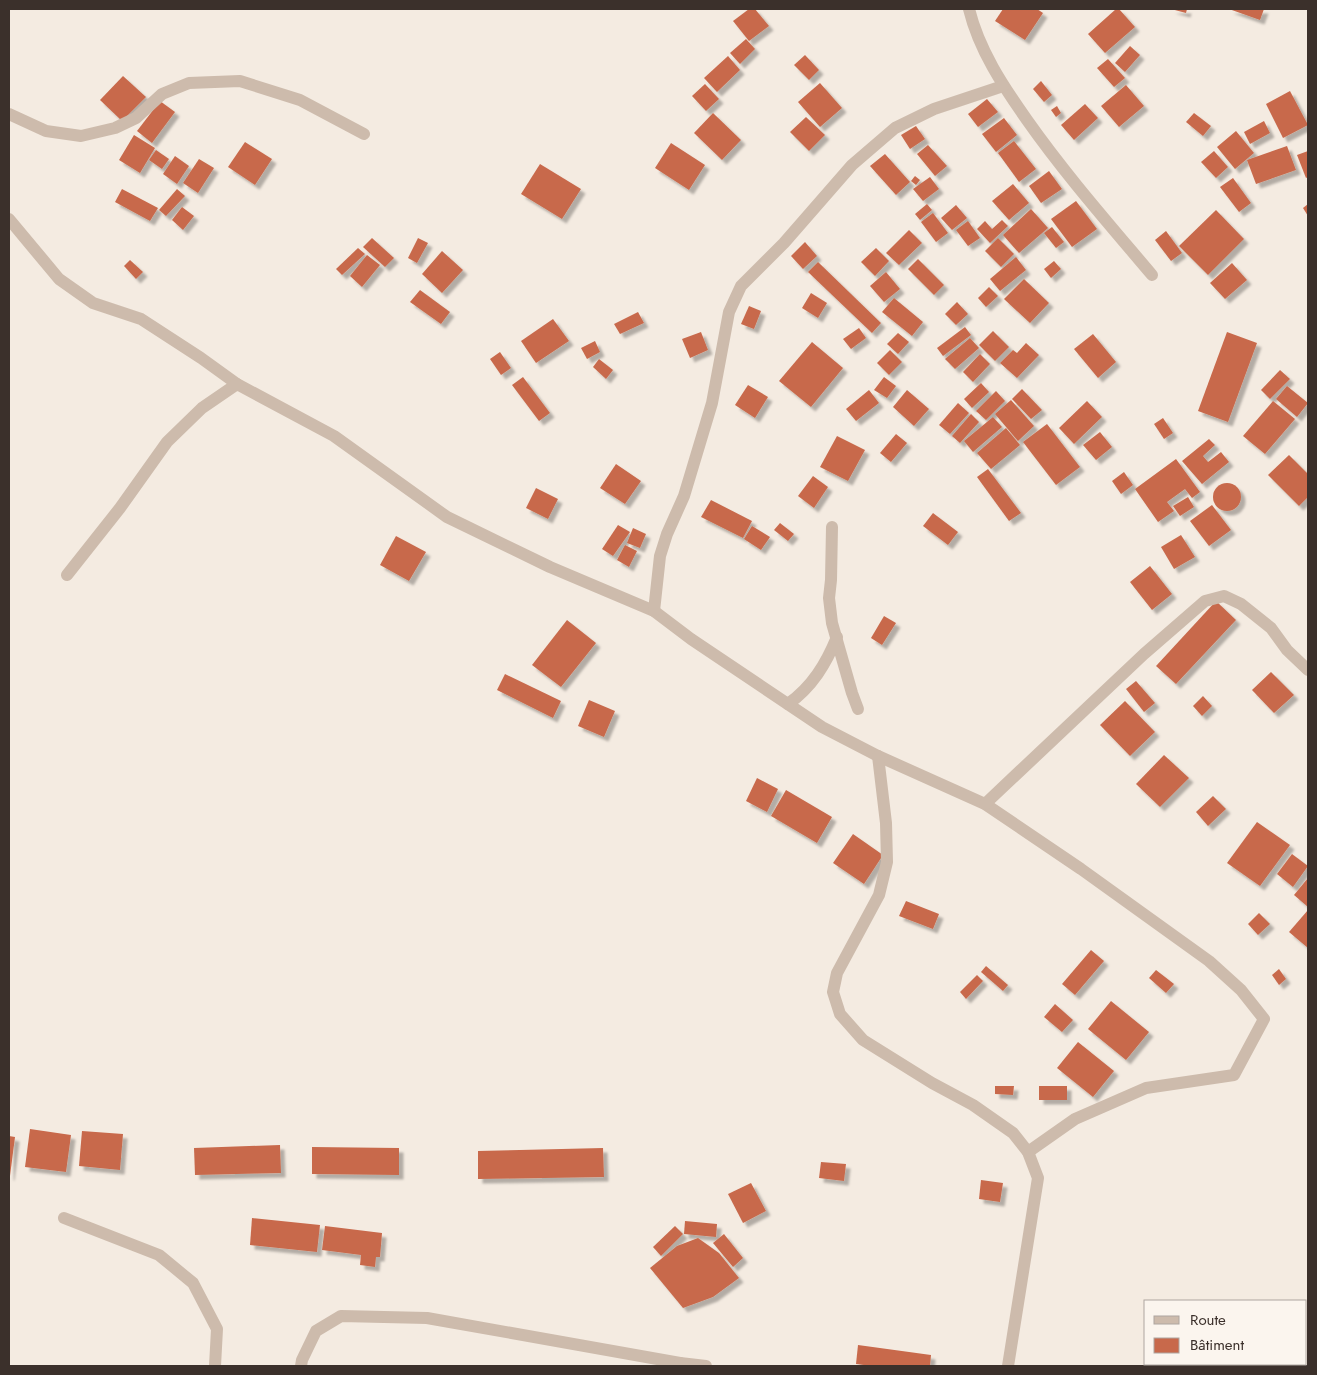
<svg xmlns="http://www.w3.org/2000/svg" width="1317" height="1375" viewBox="0 0 1317 1375" font-family="Jost,sans-serif">
<defs>
<filter id="shadow"><feDropShadow dx="4.5" dy="4.5" stdDeviation="1" flood-color="#0004"/></filter>
</defs>
<rect width="100%" height="100%" fill="#f4ebe1"/>
<!-- building -->
<g fill="#c8694b" filter="url(#shadow)">
<polygon points="749,9 755,9 769,26 749,41 733,21"/>
<polygon points="1003,9 1037,9 1043,13 1025,40 995,21"/>
<polygon points="1116,9 1119,9 1135,27 1105,53 1088,34"/>
<polygon points="1171,9 1187,9 1186,13"/>
<polygon points="1229,9 1264,9 1260,20"/>
<polygon points="746,39 755,49 740,64 730,53"/>
<polygon points="1130,46 1140,55 1125,72 1115,63"/>
<polygon points="805,55 819,70 809,80 794,65"/>
<polygon points="728,56 740,70 717,92 704,78"/>
<polygon points="1108,59 1125,78 1114,87 1097,68"/>
<polygon points="123,76 146,97 122,121 100,100"/>
<polygon points="1041,81 1052,95 1044,102 1033,89"/>
<polygon points="820,83 842,108 820,127 798,102"/>
<polygon points="705,84 719,99 706,111 692,96"/>
<polygon points="1126,85 1144,106 1119,127 1101,106"/>
<polygon points="1290,91 1308,125 1283,138 1266,104"/>
<polygon points="987,99 998,112 978,127 968,114"/>
<polygon points="160,101 175,112 152,143 137,131"/>
<polygon points="1085,104 1098,118 1074,140 1061,125"/>
<polygon points="1057,106 1061,113 1056,117 1051,110"/>
<polygon points="713,113 741,140 722,160 694,133"/>
<polygon points="1194,113 1211,126 1203,136 1186,122"/>
<polygon points="806,117 825,135 809,151 790,132"/>
<polygon points="1004,118 1017,135 996,152 982,134"/>
<polygon points="1264,121 1270,133 1250,144 1244,132"/>
<polygon points="916,126 925,139 910,149 901,135"/>
<polygon points="1236,131 1254,153 1235,169 1217,147"/>
<polygon points="134,135 155,148 140,173 119,160"/>
<polygon points="1014,141 1036,169 1019,182 998,153"/>
<polygon points="245,142 272,159 255,185 228,167"/>
<polygon points="671,143 705,165 689,190 655,168"/>
<polygon points="928,145 947,166 935,176 917,154"/>
<polygon points="1287,146 1296,170 1256,184 1247,160"/>
<polygon points="156,150 169,159 162,169 149,160"/>
<polygon points="1214,151 1228,167 1216,178 1201,162"/>
<polygon points="1308,151 1308,177 1306,178 1297,155"/>
<polygon points="885,154 910,182 896,195 870,166"/>
<polygon points="175,156 189,166 177,184 163,174"/>
<polygon points="199,159 214,168 198,193 183,183"/>
<polygon points="540,164 581,189 562,219 521,194"/>
<polygon points="1049,171 1062,189 1041,203 1029,186"/>
<polygon points="915,176 920,180 916,185 911,181"/>
<polygon points="930,177 939,189 923,201 913,189"/>
<polygon points="1233,178 1251,203 1239,212 1220,187"/>
<polygon points="1013,184 1029,203 1009,220 992,201"/>
<polygon points="122,189 158,208 150,221 115,202"/>
<polygon points="177,189 185,196 166,216 159,210"/>
<polygon points="1076,201 1097,229 1072,247 1051,219"/>
<polygon points="927,204 932,210 920,220 915,214"/>
<polygon points="1308,204 1308,216 1303,208"/>
<polygon points="956,205 967,218 952,230 941,218"/>
<polygon points="182,207 194,216 183,230 172,220"/>
<polygon points="1031,209 1048,228 1019,253 1003,235"/>
<polygon points="1216,210 1244,239 1208,275 1179,246"/>
<polygon points="933,213 948,233 936,242 921,222"/>
<polygon points="1002,220 1008,226 990,243 977,229 985,221 992,229"/>
<polygon points="968,221 980,238 968,246 956,230"/>
<polygon points="1052,227 1064,242 1056,248 1044,233"/>
<polygon points="909,230 922,243 899,265 886,253"/>
<polygon points="1166,231 1182,253 1171,261 1155,240"/>
<polygon points="372,238 394,258 385,267 363,247"/>
<polygon points="418,238 428,243 417,263 408,258"/>
<polygon points="998,238 1014,254 1001,267 985,251"/>
<polygon points="805,242 817,256 803,269 791,256"/>
<polygon points="358,248 365,254 342,275 336,269"/>
<polygon points="876,248 889,261 875,276 861,262"/>
<polygon points="442,251 463,270 442,293 422,274"/>
<polygon points="367,255 380,265 362,287 350,276"/>
<polygon points="1016,257 1026,270 1000,291 990,279"/>
<polygon points="918,259 944,285 934,295 908,269"/>
<polygon points="130,260 143,272 136,279 124,266"/>
<polygon points="1054,261 1061,269 1051,278 1044,269"/>
<polygon points="818,262 881,323 872,333 808,272"/>
<polygon points="1232,263 1247,280 1225,299 1210,283"/>
<polygon points="886,272 900,289 884,302 870,286"/>
<polygon points="1024,279 1049,303 1030,323 1004,299"/>
<polygon points="989,287 998,296 986,307 978,298"/>
<polygon points="420,290 450,312 441,324 410,302"/>
<polygon points="811,293 827,303 818,318 802,308"/>
<polygon points="894,298 923,322 912,336 882,312"/>
<polygon points="957,302 968,314 956,325 945,314"/>
<polygon points="749,306 761,311 754,329 741,324"/>
<polygon points="638,312 644,323 620,334 614,324"/>
<polygon points="553,319 569,341 536,363 521,341"/>
<polygon points="965,327 971,335 943,356 937,348"/>
<polygon points="859,328 866,338 851,349 843,339"/>
<polygon points="993,331 1009,347 995,361 979,345"/>
<polygon points="701,332 708,350 690,358 682,339"/>
<polygon points="1227,332 1257,343 1228,422 1198,411"/>
<polygon points="898,333 909,342 898,354 887,344"/>
<polygon points="1093,334 1116,362 1098,378 1074,349"/>
<polygon points="970,338 979,348 955,369 945,359"/>
<polygon points="595,341 600,352 587,359 581,348"/>
<polygon points="812,342 843,368 811,407 779,381"/>
<polygon points="1026,343 1039,355 1017,378 1000,363 1013,350 1017,353"/>
<polygon points="890,350 902,362 889,375 877,363"/>
<polygon points="500,352 511,368 501,375 490,359"/>
<polygon points="980,354 990,364 973,382 963,372"/>
<polygon points="599,359 613,370 606,379 593,367"/>
<polygon points="1280,370 1290,379 1270,399 1261,390"/>
<polygon points="523,377 550,413 539,421 512,385"/>
<polygon points="884,377 896,386 887,398 874,390"/>
<polygon points="981,383 989,392 972,408 964,399"/>
<polygon points="748,385 768,397 755,418 735,405"/>
<polygon points="1287,386 1308,403 1297,417 1276,399"/>
<polygon points="1022,389 1042,410 1031,419 1012,399"/>
<polygon points="869,390 879,403 856,421 846,409"/>
<polygon points="907,390 929,409 914,426 893,407"/>
<polygon points="996,391 1005,401 986,420 976,411"/>
<polygon points="1011,400 1034,426 1018,441 995,414"/>
<polygon points="1087,401 1102,417 1074,444 1059,428"/>
<polygon points="1273,401 1295,419 1265,454 1243,436"/>
<polygon points="958,403 969,413 950,434 939,425"/>
<polygon points="971,414 979,422 960,443 952,436"/>
<polygon points="993,417 1002,427 973,452 964,441"/>
<polygon points="1163,418 1173,433 1164,439 1154,424"/>
<polygon points="1047,424 1080,467 1056,485 1023,442"/>
<polygon points="1006,428 1020,445 991,469 977,453"/>
<polygon points="1100,432 1112,447 1096,460 1083,445"/>
<polygon points="896,434 907,443 891,462 880,453"/>
<polygon points="837,436 865,450 848,481 820,467"/>
<polygon points="1209,439 1215,445 1203,456 1208,462 1221,452 1229,462 1202,484 1182,461"/>
<polygon points="1289,455 1308,474 1308,497 1299,506 1268,475"/>
<polygon points="1176,459 1200,492 1192,498 1185,489 1167,502 1174,511 1158,522 1135,489"/>
<polygon points="616,464 641,481 625,504 600,488"/>
<polygon points="988,469 1021,513 1009,521 977,477"/>
<polygon points="1124,472 1133,485 1121,494 1112,481"/>
<polygon points="813,476 828,487 814,508 798,496"/>
<circle cx="1227" cy="497" r="14"/>
<polygon points="536,488 558,499 548,519 526,508"/>
<polygon points="1188,497 1194,507 1180,516 1173,506"/>
<polygon points="711,500 752,521 743,538 701,517"/>
<polygon points="1212,505 1231,530 1209,546 1190,521"/>
<polygon points="933,513 958,532 948,545 923,526"/>
<polygon points="780,523 794,534 788,541 774,530"/>
<polygon points="618,525 630,532 613,556 602,549"/>
<polygon points="752,526 770,537 761,550 744,539"/>
<polygon points="633,528 646,534 640,548 627,543"/>
<polygon points="1181,535 1195,557 1174,569 1161,547"/>
<polygon points="396,536 426,552 409,581 380,565"/>
<polygon points="625,545 637,551 629,567 617,560"/>
<polygon points="1150,566 1172,594 1152,610 1130,582"/>
<polygon points="1216,601 1236,620 1176,684 1156,666"/>
<polygon points="884,616 896,623 882,645 871,638"/>
<polygon points="567,620 596,643 561,687 532,665"/>
<polygon points="1271,672 1294,695 1274,713 1252,690"/>
<polygon points="505,674 561,701 553,718 497,690"/>
<polygon points="1136,681 1155,703 1144,712 1126,689"/>
<polygon points="1203,696 1212,706 1202,716 1193,706"/>
<polygon points="589,700 615,711 604,737 578,726"/>
<polygon points="1125,701 1155,732 1130,756 1100,725"/>
<polygon points="1164,755 1189,778 1160,807 1136,784"/>
<polygon points="757,778 778,789 767,812 746,801"/>
<polygon points="786,790 832,817 817,843 771,816"/>
<polygon points="1213,796 1226,809 1208,826 1196,812"/>
<polygon points="1257,822 1290,845 1260,886 1227,863"/>
<polygon points="853,834 883,855 864,884 833,863"/>
<polygon points="1292,854 1308,866 1293,887 1277,874"/>
<polygon points="1308,878 1308,907 1294,895"/>
<polygon points="906,901 939,914 933,929 899,916"/>
<polygon points="1308,910 1308,948 1289,932"/>
<polygon points="1259,913 1270,924 1258,935 1248,924"/>
<polygon points="1091,950 1104,961 1075,995 1062,984"/>
<polygon points="986,966 1008,985 1003,991 981,972"/>
<polygon points="1279,969 1286,979 1279,985 1272,975"/>
<polygon points="1156,970 1174,984 1166,993 1149,978"/>
<polygon points="977,975 983,981 966,999 960,992"/>
<polygon points="1111,1001 1149,1032 1126,1060 1088,1029"/>
<polygon points="1055,1004 1073,1020 1062,1032 1044,1017"/>
<polygon points="1078,1042 1114,1071 1093,1097 1057,1068"/>
<polygon points="995,1086 1014,1086 1013,1095 995,1094"/>
<rect x="1039" y="1086" width="28" height="14"/>
<polygon points="30,1129 71,1135 66,1172 25,1167"/>
<polygon points="82,1131 123,1134 120,1170 79,1166"/>
<polygon points="9,1136 15,1137 10,1176 9,1176"/>
<polygon points="280,1145 281,1173 195,1175 194,1148"/>
<polygon points="312,1147 399,1148 399,1175 312,1174"/>
<polygon points="603,1148 604,1177 478,1179 478,1151"/>
<polygon points="821,1162 846,1164 844,1181 819,1178"/>
<polygon points="981,1180 1003,1183 1000,1202 979,1199"/>
<polygon points="751,1183 766,1211 743,1223 728,1194"/>
<polygon points="252,1218 320,1225 317,1252 250,1245"/>
<polygon points="685,1221 717,1224 716,1237 684,1234"/>
<polygon points="325,1226 382,1233 380,1257 376,1257 375,1267 360,1265 361,1255 322,1250"/>
<polygon points="675,1226 683,1234 661,1256 653,1247"/>
<polygon points="724,1234 743,1258 733,1267 713,1243"/>
<polygon points="698,1238 719,1253 739,1278 713,1297 683,1308 650,1268 677,1246"/>
<polygon points="858,1345 931,1355 930,1366 872,1366 856,1364"/>
</g>
<g fill="none" stroke-linecap="round" stroke-linejoin="round">
<!-- minor -->
<g stroke="#cdbbac" stroke-width="12">
<path d="M969,9c10,41 34,77 58,111 38,54 82,104 125,155"/>
<polyline points="9,114 46,131 81,136 115,128 136,118 162,94 189,83 240,81 300,100 364,134"/>
<polyline points="9,219 59,279 93,303 141,319 201,358 237,384"/>
<polyline points="832,527 831,580 829,598 832,623 852,693 858,709"/>
<polyline points="67,575 120,508 167,442 202,408 237,384 334,436 447,517 550,567 654,611 691,639 822,727 878,756 985,804 1081,869 1209,961 1241,990 1264,1019 1234,1075 1146,1088 1075,1119 1028,1152"/>
<polyline points="654,611 660,556 667,534 684,496 712,403 729,312 741,286 784,243 852,165 895,128 934,109 1003,86"/>
<path d="M788,704c24,-17 38,-40 49,-67"/>
<polyline points="878,756 886,823 887,862 879,895 837,973 833,992 840,1014 863,1040 932,1083 973,1105 1013,1133 1028,1152 1038,1178 1008,1366"/>
<polyline points="985,804 1144,654 1205,601 1224,596 1241,604 1271,628 1287,650 1308,670"/>
<polyline points="64,1218 159,1255 193,1283 217,1329 215,1366"/>
<polyline points="301,1366 302,1360 316,1331 341,1316 427,1318 680,1363"/>
<polyline points="680,1366 680,1363 706,1366"/>
</g>
</g>
<!-- border -->
<rect width="1317" height="1375" fill="none" stroke="#3b302b" stroke-width="20"/>
<!-- legend -->
<rect x="1144" y="1300" width="162" height="65" fill="#fbf5ee" stroke="#aea6a0"/>
<rect x="1154" y="1316" width="25" height="8" fill="#cdbbac" stroke="#aea6a0"/>
<text x="1190" y="1325" font-size="15" fill="#3b302b">Route</text>
<rect x="1154" y="1338" width="25" height="15" fill="#c8694b" stroke="#aea6a0"/>
<text x="1190" y="1350" font-size="15" fill="#3b302b">Bâtiment</text>
</svg>
